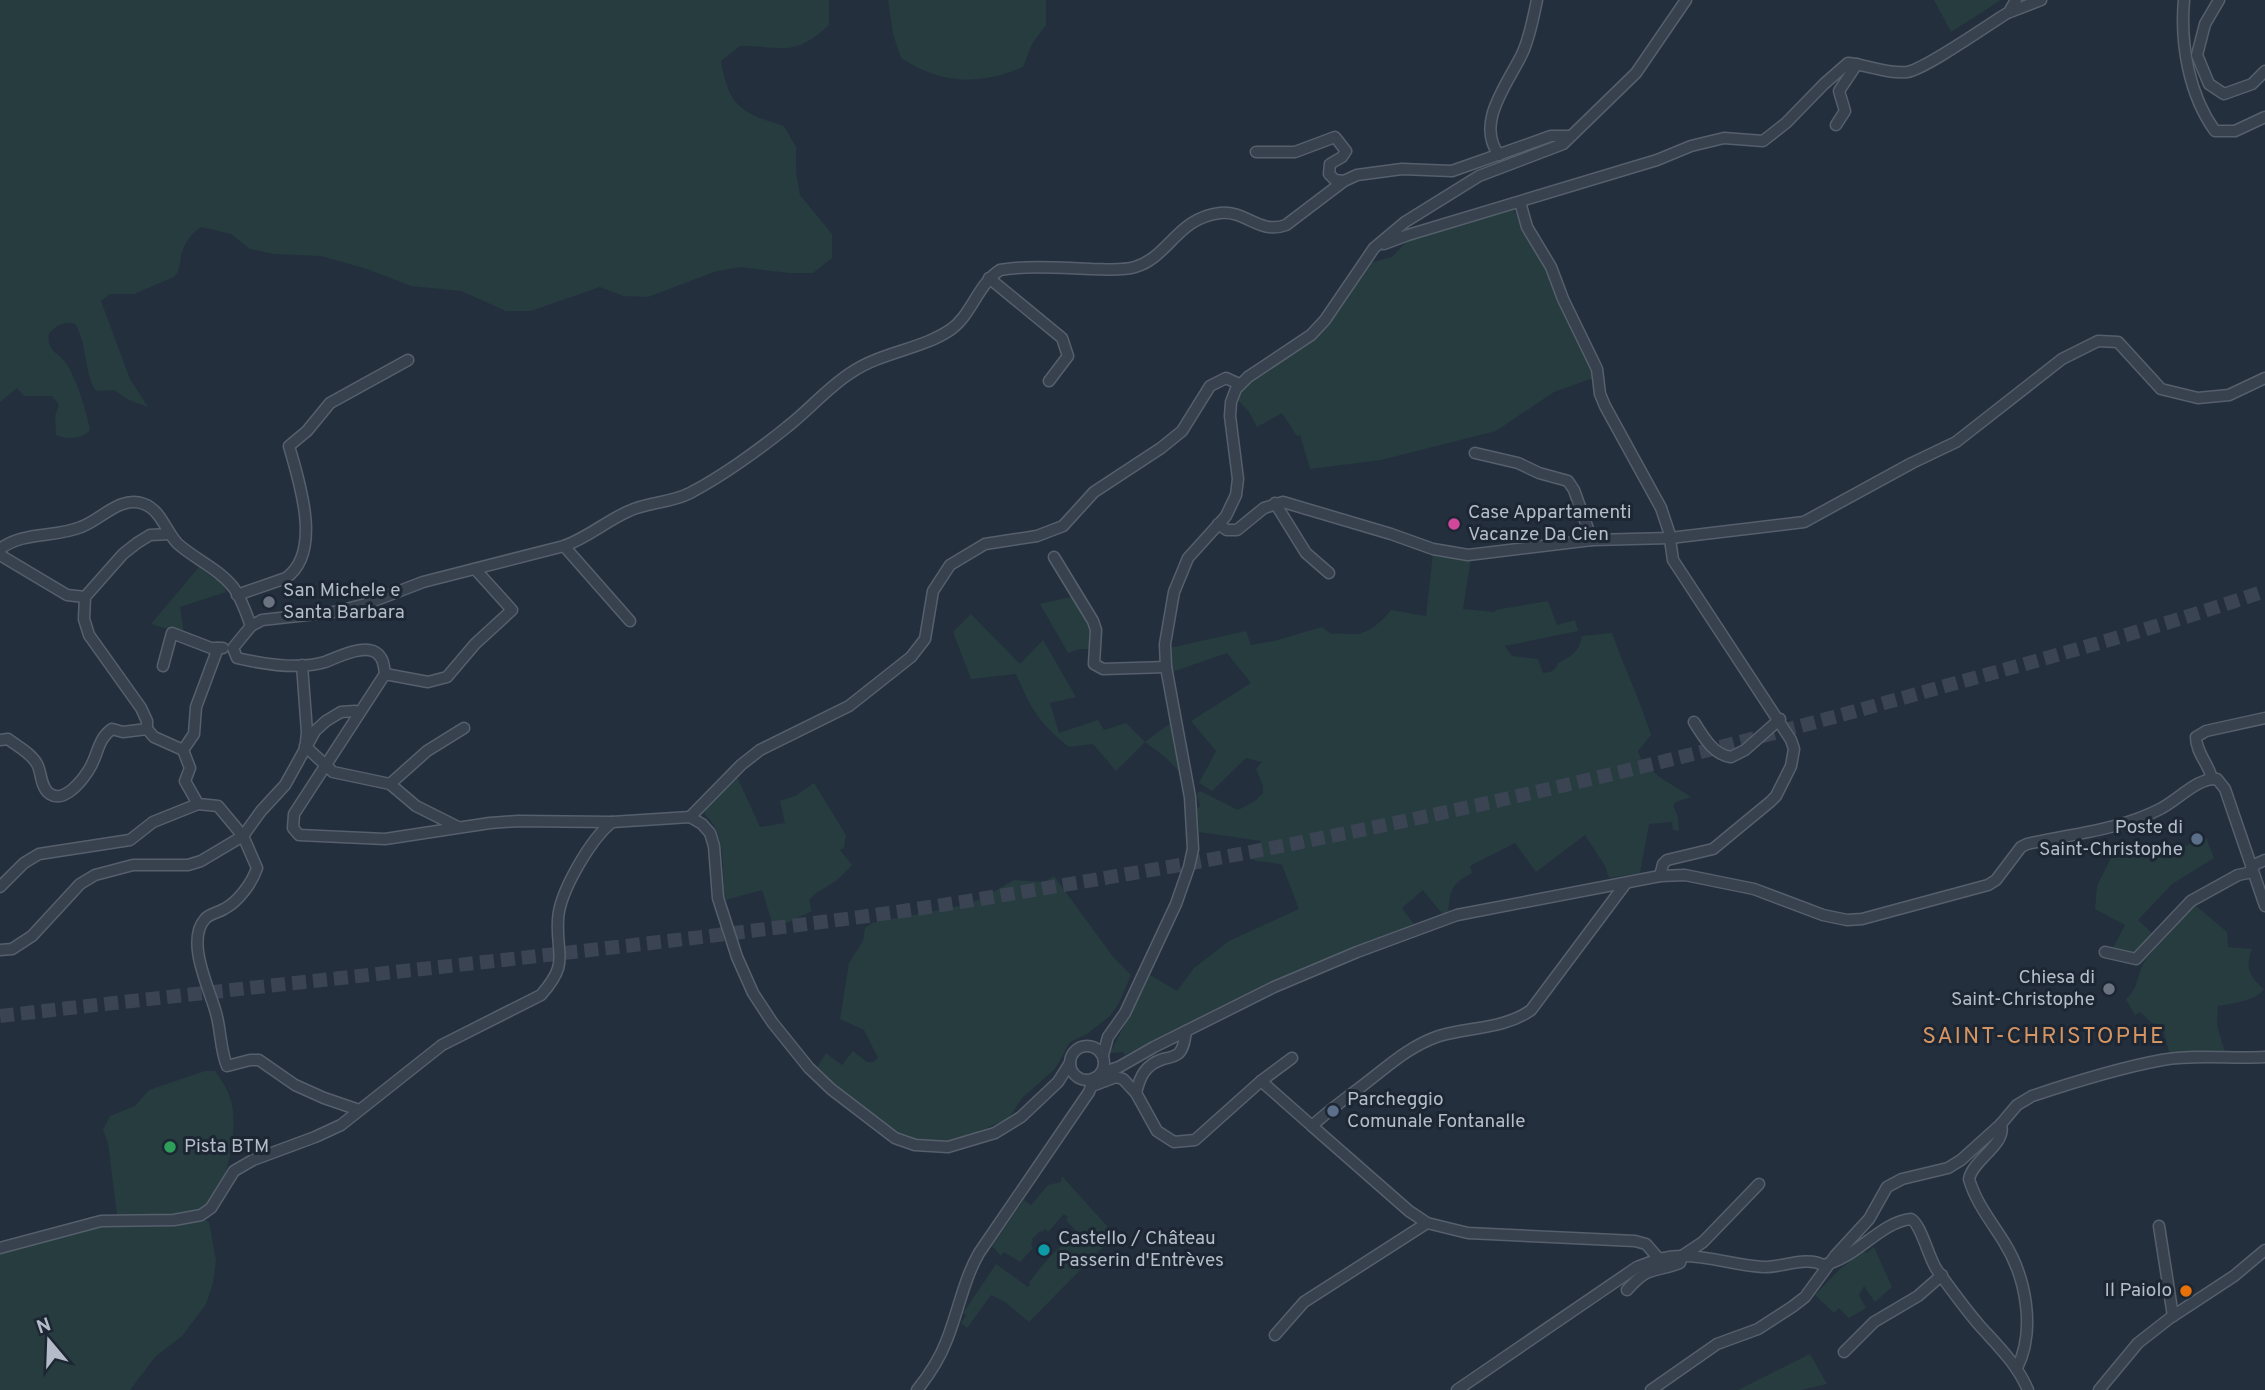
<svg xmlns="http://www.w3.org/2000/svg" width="2265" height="1390" viewBox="0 0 2265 1390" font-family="Overpass,sans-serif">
<rect width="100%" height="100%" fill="#242f3e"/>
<!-- green -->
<g fill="#263c3f">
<path d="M0,0h829v25c-36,33 -45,21 -89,21l-19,15c8,45 19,52 63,65l12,21v25l4,23 32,39v24l-19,15h-24l-48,-6 -24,4 -69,26 -25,-1 -23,-9 -69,24h-25l-45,-20 -50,-5 -44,-17 -46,-13 -47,-2 -24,-5 -19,-15 -30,-7c-8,6 -15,13 -18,23 -4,9 -1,19 -9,27l-40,17h-24l-9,7 29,78 18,28 -19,-7 -15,-10 -18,1c-13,-20 -8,-47 -21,-67 -10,-4 -20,2 -26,10 -3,18 12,19 19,32 10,18 18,44 22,64 -7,9 -24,10 -34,5l-1,-19 4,-11 -7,-9h-28l-7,-8 -17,14z"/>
<path d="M888,0h158v25l-14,19 -9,23c-43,19 -83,17 -122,-9l-8,-24z"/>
<polygon points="1934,0 2001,0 1951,32"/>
<path d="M1513,208l13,26 24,34 46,109 -42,15 -58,39 -115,29 -71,9 -10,-34 -3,1 -15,-23 -25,14 -8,-15 -12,-13c16,-31 56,-41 81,-64 21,-19 36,-49 51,-72l23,-6 16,-17z"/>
<path d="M1433,553l38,5 -8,51 32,3v-2l53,-9 9,24 18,-5 3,11 -73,15 7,10 26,3 5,14c7,0 13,-3 15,-10 14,-7 21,-11 24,-27l30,-3c12,34 28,67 39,102l-13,16c6,21 36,34 53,46l-15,5 -3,3 5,12 1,14 -6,-1 -1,-8 -23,2 -9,49 -31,5 -4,-12 -20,-31 -49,37 -21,-29 -45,23 2,7c-22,12 -21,16 -24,40l-5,2 -20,-25 -21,18 13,18 -160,65 -130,64 -2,-3 -13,1 40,-78 27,16 17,-23 35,-27 70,-32 -17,-44c-11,-4 -24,-2 -30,-6l9,-18 -62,-9 -2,-23 3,-3 -3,-13 3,-2 38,19 17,-9 8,-8v-7l-7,-17 6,-7 -16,-4 -34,33 -13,-8 17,-32 -25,-30 60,-38 -24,-30 -55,19 -3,-24 77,-17 5,14 23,-4 48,-14 9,7c9,-1 14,0 22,0 15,1 29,-13 38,-24l35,6z"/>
<polygon points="199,567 222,584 226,592 180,607 184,634 151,624"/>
<polygon points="1074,596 1091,625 1092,649 1080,649 1068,653 1040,604"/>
<path d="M971,614l49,50 23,-24 33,57 -26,6 9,30 39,-13 6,10 22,-7 19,19 28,-21 9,53 -17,-17 -20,-15 -29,29 -23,-27 -24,3c-32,-26 -37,-37 -53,-73l-45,5 -18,-47z"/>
<path d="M737,777l23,50 25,-4 -5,-22 15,-5 19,-13 32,52 -2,13 -4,2 12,15 -16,16 -20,12 -7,7 3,11 -38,18 -12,-39 -37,10c-4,-28 3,-66 -20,-85l-1,-6z"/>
<polygon points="2206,838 2214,858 2172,884 2138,920 2153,934 2134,954 2120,952 2113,948 2125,925 2095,909 2097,886 2111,858 2144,854 2158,848 2162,855"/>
<polygon points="1054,876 1114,958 1131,975 1119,1003 1110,1016 1087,1034 1070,1042 1055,1069 1022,1098 1009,1118 966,1137 942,1142 920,1140 898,1132 873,1116 831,1082 817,1067 826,1053 842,1065 853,1051 867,1062 873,1062 878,1058 864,1030 840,1019 849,963 863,941 865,928 872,923 964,905 981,899 1014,880 1045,882"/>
<path d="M2195,905l32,27 1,15 24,2c-7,17 -3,28 12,40 -10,13 -31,14 -46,17l-1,19 8,28 -55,2 -8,-30 -10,-2 -12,-11 -5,3 -9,-16c13,-11 11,-26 20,-40z"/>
<path d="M205,1071h10c7,10 15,22 17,34 6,28 -5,94 -35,107 -20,8 -58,3 -80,3l-9,-72 -5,-13 7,-14 25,-10 14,-16z"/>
<path d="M1062,1176l53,59 -86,87 -24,-20 -14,-7 -24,33 -6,-5 5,-8 -3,-2 33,-49 32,23 2,-2 -1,-3c11,-13 33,-43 49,-45v-4l-12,-13 2,-3 -4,-3 -16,18 -3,-3 -3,3 -2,-1 -8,8 1,2 -2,4 2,3 -13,14 -16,-10 -3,4 -9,-10 32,-46 7,5 17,-20 13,-3z"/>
<polygon points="203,1219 209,1222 216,1260 213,1283 206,1304 182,1336 155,1357 130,1390 0,1390 0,1252 100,1225 178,1224"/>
<polygon points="1874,1247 1892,1287 1875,1302 1864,1286 1859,1295 1866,1308 1849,1318 1839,1308 1834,1313 1815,1295 1838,1271 1863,1251 1866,1253"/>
<polygon points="1810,1354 1827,1384 1802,1390 1738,1390"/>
</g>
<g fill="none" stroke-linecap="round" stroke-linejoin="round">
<!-- highway-tunnel -->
<path stroke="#3a4453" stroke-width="14" stroke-dasharray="14 7" stroke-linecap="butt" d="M0,1016c284,-33 569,-61 853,-98 111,-15 222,-35 333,-54 247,-45 492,-102 734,-171 116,-32 231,-63 345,-102"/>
<!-- minor casing -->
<g stroke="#565f6c" stroke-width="13">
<g id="minor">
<path d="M2184,0c-4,44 5,95 31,131h20l30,-14"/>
<polyline points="2219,0 2205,24 2197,55 2209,84 2224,94 2252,84 2265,71"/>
<polyline points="2010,12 2041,0"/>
<polyline points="1836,125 1845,111 1839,91 1857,64"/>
<polyline points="1256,152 1295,152 1335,137 1346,151 1342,157 1330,164 1329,174 1335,180 1344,181"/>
<path d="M1499,155c-24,-32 8,-70 23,-101 8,-17 11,-36 15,-54"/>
<polyline points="1520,202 1527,227 1551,267 1563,299 1597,369 1600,394 1605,406 1661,508 1669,532 1673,560 1791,740 1794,749 1791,766 1776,796 1770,802 1713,849 1667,860 1663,864 1660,876"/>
<path d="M1384,244l24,-9 249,-75 34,-14 33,-8 39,3 23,-18 38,-39 24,-21c20,2 39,11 59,9 19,-3 82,-48 102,-60l7,-12"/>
<polyline points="989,278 1062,338 1068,356 1049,381"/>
<polyline points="1475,453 1518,463 1539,473 1568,481 1574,490 1592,540"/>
<polyline points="1275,503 1306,553 1329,573"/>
<polyline points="1218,524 1227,530 1237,530 1264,508 1283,502 1391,534 1433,549 1468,555 1592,540 1670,538 1804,522 1912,463 1956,442 2062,359 2098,341 2118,342 2161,389 2198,398 2229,395 2265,378"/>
<polyline points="564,546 630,621"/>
<path d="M0,549c24,-18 54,-11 81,-22 20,-7 39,-32 63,-23 17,6 22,28 34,40 17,15 41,25 55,43 8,10 13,26 18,39"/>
<polyline points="0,555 67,595 85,597"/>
<polyline points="1054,557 1093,621 1096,630 1094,664 1103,669 1166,667"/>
<path d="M237,595l49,-17c37,-26 13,-97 3,-132l18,-15 23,-28 78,-43"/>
<polyline points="302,665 307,732 306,742"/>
<polyline points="163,666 172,633 211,648 223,648"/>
<polyline points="385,674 428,682 447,677 475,644 512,610 475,569"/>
<path d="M1694,722c9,14 19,33 37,35l14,-7 35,-31"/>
<polyline points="147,729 147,721 141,708 89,635 84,619 85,597 123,554 137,543 150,535 170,534"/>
<path d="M0,740l8,-1c9,7 23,14 29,25 5,9 3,23 13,30 14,9 31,-12 38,-23 10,-14 9,-32 24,-42l11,3 24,-3 7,8 29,13 7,18 -5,13 13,23 20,2 25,30 14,32c-5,15 -19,34 -33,41 -7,4 -15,5 -19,10 -20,22 5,71 11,94 5,17 4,36 11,53l23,-6h9l36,25 29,13 35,12"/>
<polyline points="305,746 333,772 390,784 416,806 458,827"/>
<polyline points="183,750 194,734 196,707 218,648"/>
<path d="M2212,779c-3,-15 -16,-26 -16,-42l10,-6 59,-13"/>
<polyline points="390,784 427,751 464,728"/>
<polyline points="690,817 741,765 760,750 849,706 911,657 925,639 933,591 950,565 985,544 1037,536 1063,526 1094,492 1161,448 1182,431 1210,386 1226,378 1239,384"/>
<path d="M1626,883l-95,127c-26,19 -62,17 -92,26 -30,10 -52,31 -77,50 -17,13 -34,25 -50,40l97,85 18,12 41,10 167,8 11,3 13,15"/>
<polyline points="0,887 24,863 39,854 130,840 153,822 198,804"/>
<polyline points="0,950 12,949 32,936 80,884 95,875 133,865 188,865 201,861 243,836 261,811 285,785 315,731 326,721 341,712 355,711 358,712"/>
<polyline points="2105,952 2136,959 2191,901 2238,875 2248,873 2256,864 2265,860"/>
<circle cx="1087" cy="1063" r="17"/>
<polyline points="1103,1055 1108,1037 1125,1013 1176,904 1189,867 1193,849 1190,797 1166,667 1165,644 1174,592 1188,558 1226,516 1236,495 1238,479 1230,416 1231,402 1236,389 1248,377 1311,335 1325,320 1374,248 1405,222 1479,176 1563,144 1636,73 1686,0"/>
<polyline points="1292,1058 1261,1081 1312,1126"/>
<path d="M1070,1063l-12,19 -37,35 -26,16 -47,14 -33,-2 -20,-7 -64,-49 -22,-21 -37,-46 -19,-29 -16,-36 -19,-59 -4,-52 -4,-13 -8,-9 -12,-7 -78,5 -94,-1 -28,2 -105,16 -86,-4 -6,-7 1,-14 91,-140c-1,-9 -2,-19 -12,-23 -13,-5 -35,6 -48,11 -26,8 -62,2 -88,-4l-4,-10 18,-22 11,-6 72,-8 32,-8 57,-22 141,-36c23,-8 42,-25 65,-35 19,-9 42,-8 61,-18 31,-16 70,-44 97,-66 22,-17 41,-40 65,-55 30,-20 70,-23 98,-42 22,-15 27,-45 50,-60 29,-5 62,-2 92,-1 13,0 30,2 43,-2 34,-10 42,-49 85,-54 26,-3 39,22 66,12l58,-44 13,-6 45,-6 50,2 99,-35h20"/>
<path d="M1101,1073l18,-6 35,-20 120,-60 83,-35 100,-37 203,-39 25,-1 69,14 69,26 24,5 15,-1 126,-34 8,-5 25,-33 6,-3c44,-10 93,-14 133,-35 18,-9 38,-32 57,-30l8,10 40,117"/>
<polyline points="1092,1086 1116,1077 1123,1079 1136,1093 1157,1131 1174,1142 1195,1140 1261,1081"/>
<path d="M1136,1093c4,-17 9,-28 27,-34 5,-1 12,-2 16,-6 5,-5 6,-15 7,-22"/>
<path d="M2001,1124c6,21 -28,35 -32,55 7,24 22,42 35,63 22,35 32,88 13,126"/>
<polyline points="2159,1226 2173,1316"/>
<path d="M0,1248l101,-27 73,-1 27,-5 10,-7 23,-37 19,-11 62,-23 26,-12 101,-80 99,-50c29,-33 15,-39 17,-75 1,-28 33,-81 54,-98"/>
<path d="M1627,1290c24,-26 24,-16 53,-27l2,-7 21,-14 56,-58"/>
<polyline points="1275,1335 1304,1302 1427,1223"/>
<polyline points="1844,1352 1874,1322 1918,1296 1942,1275"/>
<path d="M917,1390c12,-15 22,-30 29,-48 12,-29 17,-61 33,-89l110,-161 5,-14"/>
<path d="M1457,1390l180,-123c14,-5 27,-11 42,-11 30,-1 57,10 86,11 18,0 42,-11 58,-2 33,-6 57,-43 88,-46 10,5 18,40 26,51 14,19 28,39 43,56 18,20 37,38 48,64"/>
<path d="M1651,1390l66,-46 41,-15 34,-22 13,-10 30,-41 34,-37 18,-32 15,-8 46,-11 13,-8 40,-36 16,-19 15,-9c42,-14 86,-28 130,-36 34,-6 69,-1 103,-3"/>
<polyline points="2099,1390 2138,1343 2170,1318 2234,1276 2265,1250"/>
</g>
</g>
<!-- minor -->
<use href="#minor" stroke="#38414e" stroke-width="10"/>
</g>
<!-- markers -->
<circle fill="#d1479c" stroke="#1d2633" stroke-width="2.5" cx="1454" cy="524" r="7"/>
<g fill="#6b7280" stroke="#1d2633" stroke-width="2.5">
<circle cx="269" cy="602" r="7"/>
<circle cx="2109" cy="989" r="7"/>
</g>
<g fill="#5c6f8a" stroke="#1d2633" stroke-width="2.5">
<circle cx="2197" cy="839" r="7"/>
<circle cx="1333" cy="1111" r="7"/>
</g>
<circle fill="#2e9e5b" stroke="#1d2633" stroke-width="2.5" cx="170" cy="1147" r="7"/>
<circle fill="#0f9aa8" stroke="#1d2633" stroke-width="2.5" cx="1044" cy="1250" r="7"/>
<circle fill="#e8710a" stroke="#1d2633" stroke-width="2.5" cx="2186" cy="1291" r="7"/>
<g text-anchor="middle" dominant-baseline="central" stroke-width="6" stroke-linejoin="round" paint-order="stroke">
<!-- poi labels -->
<g font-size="19" fill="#b4bcc9" stroke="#1d2633" text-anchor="start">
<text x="1468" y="513">Case Appartamenti<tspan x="1468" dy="22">Vacanze Da Cien</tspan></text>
<text x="283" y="591">San Michele e<tspan x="283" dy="22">Santa Barbara</tspan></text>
<text x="2183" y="828" text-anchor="end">Poste di<tspan x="2183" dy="22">Saint-Christophe</tspan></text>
<text x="2095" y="978" text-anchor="end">Chiesa di<tspan x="2095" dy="22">Saint-Christophe</tspan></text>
<text x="1347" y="1100">Parcheggio<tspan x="1347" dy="22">Comunale Fontanalle</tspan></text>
<text x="184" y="1147">Pista BTM</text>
<text x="1058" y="1239">Castello / Château<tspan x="1058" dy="22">Passerin d'Entrèves</tspan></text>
<text x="2172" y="1291" text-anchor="end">Il Paiolo</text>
</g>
<!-- quarter labels -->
<g font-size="23" letter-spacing="2" fill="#d59563" stroke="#1d2633">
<text x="2044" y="1037">SAINT-CHRISTOPHE</text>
</g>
</g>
<!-- north arrow -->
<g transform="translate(49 1341) rotate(341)" stroke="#1d2633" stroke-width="5" paint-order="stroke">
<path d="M0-5L12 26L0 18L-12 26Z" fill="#b4bcc9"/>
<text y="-10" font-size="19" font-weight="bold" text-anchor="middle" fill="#b4bcc9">N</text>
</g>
</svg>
